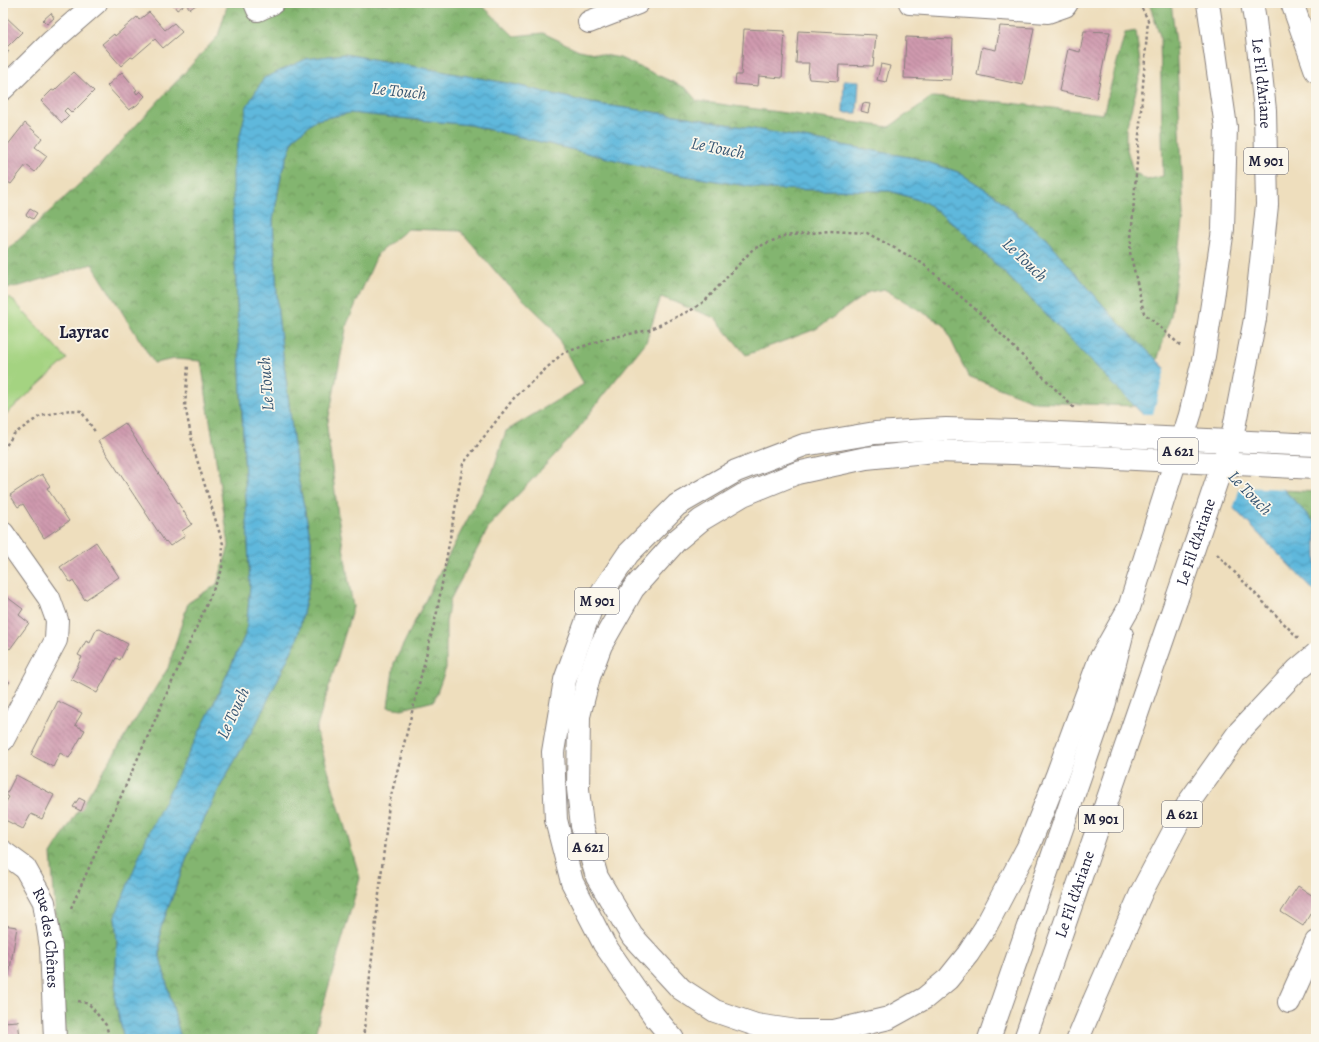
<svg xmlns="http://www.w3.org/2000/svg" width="1319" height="1042" viewBox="0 0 1319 1042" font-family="Alegreya,serif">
<defs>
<pattern id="forest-crowns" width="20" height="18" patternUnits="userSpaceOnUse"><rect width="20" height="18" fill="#83b56f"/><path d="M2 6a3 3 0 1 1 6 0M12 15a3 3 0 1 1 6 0" fill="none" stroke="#6b935c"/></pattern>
<pattern id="water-waves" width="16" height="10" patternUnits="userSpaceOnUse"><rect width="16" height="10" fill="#5fb8dc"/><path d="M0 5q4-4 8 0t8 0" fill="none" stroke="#4e95b4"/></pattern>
<pattern id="building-back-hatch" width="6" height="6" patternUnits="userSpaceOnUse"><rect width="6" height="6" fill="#cf9aae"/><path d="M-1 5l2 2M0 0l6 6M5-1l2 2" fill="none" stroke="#a87d8f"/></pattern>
</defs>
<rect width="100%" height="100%" fill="#fbf7ec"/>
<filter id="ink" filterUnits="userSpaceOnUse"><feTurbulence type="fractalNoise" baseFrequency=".025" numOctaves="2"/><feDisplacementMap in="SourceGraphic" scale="8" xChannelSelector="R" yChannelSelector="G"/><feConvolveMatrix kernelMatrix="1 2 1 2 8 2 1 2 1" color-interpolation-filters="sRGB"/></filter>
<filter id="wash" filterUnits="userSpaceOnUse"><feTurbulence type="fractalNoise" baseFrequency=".012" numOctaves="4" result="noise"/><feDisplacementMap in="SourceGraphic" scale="16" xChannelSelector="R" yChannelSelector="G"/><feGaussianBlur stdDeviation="0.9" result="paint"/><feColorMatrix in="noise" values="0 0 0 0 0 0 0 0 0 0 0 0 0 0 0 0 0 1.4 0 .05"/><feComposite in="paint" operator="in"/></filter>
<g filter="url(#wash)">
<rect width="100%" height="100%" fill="#eedebd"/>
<!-- forest -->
<g fill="url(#forest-crowns)" stroke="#526c55">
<polygon points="228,3 476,3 487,10 514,36 543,33 579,50 620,58 686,88 697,101 889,127 932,97 1002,102 1103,114 1125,33 1136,31 1141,72 1126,129 1126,146 1133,171 1147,180 1163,176 1160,36 1149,3 1171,3 1176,42 1184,215 1171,315 1157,361 1115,319 1046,239 993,194 958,172 914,158 682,116 590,103 512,84 345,54 306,59 233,218 250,586 246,633 115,917 117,941 115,1000 124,1039 65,1039 51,854 168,668 188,603 217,584 229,546 201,361 175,359 154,363 92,264 20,286 3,288 3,254 98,167 218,36"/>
<polygon points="350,113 470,125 670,173 764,189 890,191 925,202 960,229 1025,293 1135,406 1035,402 968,376 944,325 884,289 869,292 816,329 746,355 715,318 661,297 646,342 604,394 575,433 490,525 450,600 446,622 446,668 434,701 402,709 388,707 394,663 436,579 492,473 506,431 584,384 551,326 502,279 461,231 408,229 378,253 347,324 327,427 338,516 353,607 316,730 360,878 316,1030 317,1039 181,1039 160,957 160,930 192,844 223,781 257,722 297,640 311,577 311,540 298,478 278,314 273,220 282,171 294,138 316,120"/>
<polygon points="1284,490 1316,492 1316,524"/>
</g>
<!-- garden -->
<polygon fill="#a4d381" stroke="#637a5e" points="10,297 67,359 3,417 3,304"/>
<!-- water -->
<g fill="url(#water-waves)" stroke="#406d8c">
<polygon points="344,54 512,84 590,103 682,116 914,158 958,172 993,194 1046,239 1115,319 1221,423 1316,524 1316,593 1025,293 960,229 925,202 890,191 764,189 670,173 470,125 350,113 316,120 294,138 282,171 273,220 278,314 298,478 311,540 311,577 297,640 257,722 223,781 192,844 160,930 160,957 181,1039 124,1039 115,1000 117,941 115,917 148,834 213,705 246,633 250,586 233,218 233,165 247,106 264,78 306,59"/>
<polygon points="844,80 859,81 857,113 843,113"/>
</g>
<!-- pier -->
<polygon fill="#eedebd" points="1166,366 1223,422 1286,489 1240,487 1233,510 1139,414 1153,414"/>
<g id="blocks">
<!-- building -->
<g fill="url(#building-back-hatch)">
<polygon points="172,3 199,3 190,9 186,4 177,10"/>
<polygon points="149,12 165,30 174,23 182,32 163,48 155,39 133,58 131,57 121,66 102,44 114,34 115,36 137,17 139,20"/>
<polygon points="51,13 54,18 47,24 43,20"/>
<polygon points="5,16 22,32 6,48 9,51 3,58 3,18"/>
<polygon points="1000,26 1034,28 1023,85 977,75 982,47 996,50"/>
<polygon points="744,29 785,31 782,78 759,76 758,86 735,84 736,75 741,75"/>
<polygon points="798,31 876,35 873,66 839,65 838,81 809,79 808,75 809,63 796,63"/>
<polygon points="1084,31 1110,32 1096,99 1059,91 1068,49 1080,52"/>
<polygon points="906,37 953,39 951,80 904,78"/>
<polygon points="881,64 890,66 886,82 877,80"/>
<polygon points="74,72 94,91 72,113 67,108 64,111 69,116 62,123 41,101 52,90 54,91 58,87"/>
<polygon points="122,72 137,90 135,91 137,94 140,91 145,96 137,105 129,110 107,86"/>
<polygon points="863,103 870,104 868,113 861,111"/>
<polygon points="25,123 42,138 35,147 47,156 35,172 26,165 11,184 3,179 3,151"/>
<polygon points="30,209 37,213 33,219 26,215"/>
<polygon points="125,423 192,524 182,531 185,536 170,546 166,541 165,542 98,441"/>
<polygon points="42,474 50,486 47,488 69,521 44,538 23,504 18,507 10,495"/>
<polygon points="96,542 119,577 85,600 73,581 70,582 60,567"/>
<polygon points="3,594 23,609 19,615 29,623 10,649 3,644"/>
<polygon points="100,629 128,644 120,660 116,658 97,693 71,679 82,657 78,655 86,641 90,643 96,630"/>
<polygon points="3,677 10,682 3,690"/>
<polygon points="58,701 82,713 75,725 85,730 69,758 60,753 53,767 31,755"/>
<polygon points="16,775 54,795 42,819 31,814 23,829 3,819 3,807 9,797 6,795"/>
<polygon points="79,798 85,801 81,811 73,807"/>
<polygon points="1298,886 1316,898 1316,904 1303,926 1281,912"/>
<polygon points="3,925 17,927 9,975 3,974"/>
<polygon points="18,1021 20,1037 3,1038 3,1022"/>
</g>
</g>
</g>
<g filter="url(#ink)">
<use href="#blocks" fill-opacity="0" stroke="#88807c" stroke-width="1"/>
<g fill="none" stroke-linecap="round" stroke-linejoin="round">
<!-- minor casing -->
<g stroke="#88807c" stroke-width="24">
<g id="minor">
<polyline points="255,3 258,10 273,3"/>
<polyline points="910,3 1048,12 1065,6 1067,3"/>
<polyline points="589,22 638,3"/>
<polyline points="3,89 51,42 96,3"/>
<polyline points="3,533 49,598 57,620 56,640 3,740"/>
<path id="s1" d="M3,852l22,16 19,34 7,45 4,92"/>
<polyline points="1289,1002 1316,942"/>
</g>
</g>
<!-- highway casing -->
<g stroke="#88807c" stroke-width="24">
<g id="highway">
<polyline points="1208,3 1226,127 1223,229 1214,291"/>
<path id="s2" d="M1252,3l3,17 10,90 2,95 -12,114"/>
<polyline points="1292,3 1316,71"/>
<polyline points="1014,453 935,451 866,458 797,473 743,495 701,520 677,540 633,589 601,645 589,677 579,716 578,789 582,826 597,877 632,936 681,989 715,1011 756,1025 797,1031 834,1031 889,1018 925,998 948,979 968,954 985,928 1030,843 1057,775 1099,661 1129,608"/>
<polyline points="673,1039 654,1016 604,944 572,882 556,820 553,752 565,680 591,609 628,554 677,505 736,471 804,445 875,433 946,429 1015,431"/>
<polyline points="989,1039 1103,710 1122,635"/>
<path id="s3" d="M1025,1039l152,-441"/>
<polyline points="1078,1039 1093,1003"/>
</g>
</g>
<!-- path -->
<g stroke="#88807c" stroke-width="2.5" stroke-dasharray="3 3" stroke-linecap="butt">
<polyline points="1139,3 1148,20 1130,252 1144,313 1181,346"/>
<polyline points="3,450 14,434 40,416 70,410 81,411 96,433"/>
<polyline points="1217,554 1298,638"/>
<polyline points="71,908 222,570 223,544 194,450 185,406 188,365"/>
<polyline points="78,1001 89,1004 106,1025 110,1039"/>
<polyline points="363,1039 389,804 437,612 463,464 514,398 563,353 605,339 649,330 693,309 705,301 753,249 784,236 830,231 867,233 922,263 982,315 1075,409"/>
</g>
<!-- minor -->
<use href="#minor" stroke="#fff" stroke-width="22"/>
<!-- highway -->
<use href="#highway" stroke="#fff" stroke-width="22"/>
<!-- highway-bridge casing -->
<g stroke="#88807c" stroke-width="24" stroke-linecap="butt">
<g id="highway-bridge">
<polyline points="1015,431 1316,445"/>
<polyline points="1014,453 1316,468"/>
<path id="s4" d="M1177,598l56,-165 22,-114"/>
<polyline points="1129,608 1190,415 1204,356 1214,291"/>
<polyline points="1093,1003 1142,891 1189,802 1239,732 1297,670 1316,654"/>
</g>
</g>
<!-- highway-bridge -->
<use href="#highway-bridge" stroke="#fff" stroke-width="22"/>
</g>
</g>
<g text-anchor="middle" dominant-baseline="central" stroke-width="3.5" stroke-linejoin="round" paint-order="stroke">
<!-- shield labels -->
<g fill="#fbf7ec" stroke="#636270" stroke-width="1">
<rect x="1244" y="148" width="44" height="26" rx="3"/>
<rect x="1158" y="438" width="40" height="26" rx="3"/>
<rect x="575" y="588" width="44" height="26" rx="3"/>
<rect x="1162" y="801" width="40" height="26" rx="3"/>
<rect x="1079" y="806" width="44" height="26" rx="3"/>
<rect x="568" y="834" width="40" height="26" rx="3"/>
</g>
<g font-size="15" font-weight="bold" fill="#22223b">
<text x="1266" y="161">M 901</text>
<text x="1178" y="451">A 621</text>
<text x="597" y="601">M 901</text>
<text x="1182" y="814">A 621</text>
<text x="1101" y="819">M 901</text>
<text x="588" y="847">A 621</text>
</g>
<!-- street labels -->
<g font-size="16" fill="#22223b" stroke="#fbf7ec">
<text stroke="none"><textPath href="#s2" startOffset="81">Le Fil d'Ariane</textPath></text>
<text stroke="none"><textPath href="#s4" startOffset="59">Le Fil d'Ariane</textPath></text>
<text stroke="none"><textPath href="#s3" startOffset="153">Le Fil d'Ariane</textPath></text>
<text stroke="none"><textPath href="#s1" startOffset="102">Rue des Chênes</textPath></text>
</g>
<!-- water labels -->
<g font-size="17" font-style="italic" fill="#375673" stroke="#fbf7ec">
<text transform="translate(399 91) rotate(6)">Le Touch</text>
<text transform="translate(718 148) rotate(11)">Le Touch</text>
<text transform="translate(1025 260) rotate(44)">Le Touch</text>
<text transform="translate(266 384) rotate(-94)">Le Touch</text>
<text transform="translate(1250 493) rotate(46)">Le Touch</text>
<text transform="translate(233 713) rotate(-65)">Le Touch</text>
</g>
<!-- quarter labels -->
<g font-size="18" font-weight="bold" fill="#22223b" stroke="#fbf7ec">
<text x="84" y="332">Layrac</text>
</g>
</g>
<!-- margin -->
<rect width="1319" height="1042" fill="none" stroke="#fbf7ec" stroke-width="16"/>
</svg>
